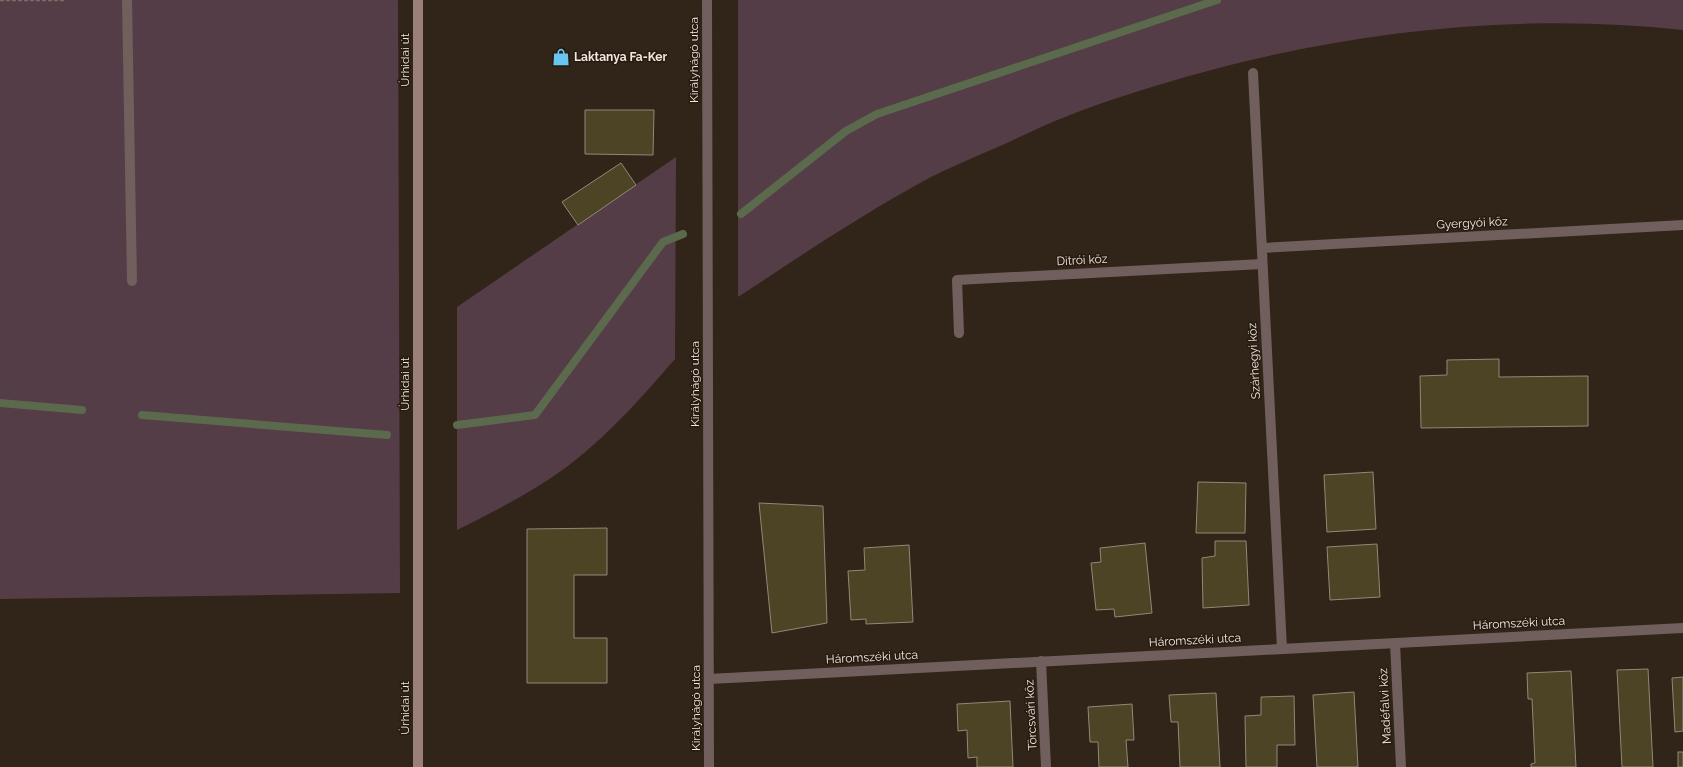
<svg xmlns="http://www.w3.org/2000/svg" width="1683" height="767" viewBox="0 0 1683 767" font-family="Raleway,sans-serif">
<rect width="100%" height="100%" fill="#312419"/>
<!-- green -->
<g fill="#543d46">
<polygon points="0,0 398,0 400,593 0,599"/>
<path d="M738,0h945v30c-165,-18 -335,1 -494,46 -45,13 -91,27 -134,45 -19,8 -37,17 -55,25 -23,10 -47,20 -69,31 -67,36 -129,78 -193,120z"/>
<path d="M676,157l-1,202c-32,37 -64,73 -102,103 -36,28 -76,48 -116,68v-223z"/>
</g>
<g fill="none" stroke-linecap="round" stroke-linejoin="round">
<!-- stream -->
<g stroke="#5b694c" stroke-width="8">
<polyline points="741,214 846,131 877,114 1217,0"/>
<polyline points="0,403 82,410"/>
<polyline points="142,415 387,435"/>
<polyline points="457,425 535,415 663,242 683,234"/>
</g>
</g>
<!-- building -->
<g fill="#4d4425" stroke="#8f8a77">
<polygon points="585,110 654,110 653,155 585,154"/>
<polygon points="621,163 636,185 578,225 562,202"/>
<polygon points="1499,359 1499,377 1588,376 1588,426 1421,428 1420,376 1447,375 1447,360"/>
<polygon points="1373,472 1376,529 1327,532 1324,475"/>
<polygon points="1198,482 1246,483 1245,533 1196,533"/>
<polygon points="759,503 823,506 827,623 772,633"/>
<polygon points="607,528 607,575 574,575 574,638 607,638 607,683 527,683 527,529"/>
<polygon points="1215,541 1246,541 1249,605 1203,608 1202,558 1215,556"/>
<polygon points="1145,543 1152,613 1115,617 1114,609 1096,610 1091,563 1101,562 1100,548"/>
<polygon points="1377,544 1380,597 1330,600 1327,547"/>
<polygon points="909,545 913,622 866,624 866,619 851,620 848,571 865,570 864,548"/>
<polygon points="1648,669 1653,767 1622,767 1617,670"/>
<polygon points="1571,671 1576,767 1531,767 1531,764 1535,763 1532,699 1528,699 1527,673"/>
<polygon points="1683,677 1683,731 1675,732 1672,678"/>
<polygon points="1354,692 1358,767 1317,767 1313,695"/>
<polygon points="1216,693 1220,767 1180,767 1178,722 1171,722 1169,695"/>
<polygon points="1294,696 1295,745 1277,745 1277,767 1246,767 1245,716 1261,715 1261,697"/>
<polygon points="1010,701 1013,767 977,767 977,757 968,758 967,730 958,731 957,704"/>
<polygon points="1132,704 1134,740 1126,740 1128,767 1099,767 1098,742 1090,742 1088,707"/>
<rect x="1678" y="752" width="5" height="15"/>
</g>
<g fill="none" stroke-linecap="round" stroke-linejoin="round">
<!-- path -->
<polyline stroke="#796e64" stroke-width="2.5" stroke-dasharray="4 2" stroke-linecap="butt" points="0,0 64,0"/>
<!-- street -->
<g stroke="#705f5d" stroke-width="10">
<polyline points="127,0 132,281"/>
<polyline points="707,0 709,767"/>
<polyline points="1253,73 1282,649"/>
<polyline points="1262,248 1683,225"/>
<polyline points="959,333 957,280 1262,264"/>
<polyline points="1395,643 1401,767"/>
<polyline points="1041,661 1046,767"/>
<polyline points="709,679 1683,628"/>
</g>
<!-- secondary -->
<polyline stroke="#9a7f7b" stroke-width="10" points="418,0 418,767"/>
</g>
<!-- icons -->
<defs>
<g id="shop-bare" transform="scale(1.38)"><path d="M-5-2.5h2.3a2.7 3.5 0 0 1 5.4 0H5L5.5 6h-11ZM-1.5-2.5h3a1.5 2.3 0 0 0-3 0Z" fill="#68c4f0" stroke="#271a0f" stroke-width="2.5" paint-order="stroke"/></g>
</defs>
<g fill-rule="evenodd">
<use href="#shop-bare" x="561" y="57"/>
</g>
<g text-anchor="middle" dominant-baseline="central" stroke-width="3" stroke-linejoin="round" paint-order="stroke">
<!-- poi labels -->
<g font-size="12" font-weight="bold" fill="#f1e8e1" stroke="#271a0f" text-anchor="start">
<text x="574" y="57">Laktanya Fa-Ker</text>
</g>
<!-- street labels -->
<g font-size="12" fill="#f1e8e1" stroke="#271a0f">
<text transform="translate(405 60) rotate(-90)">Úrhidai út</text>
<text transform="translate(694 60) rotate(-90)">Királyhágó utca</text>
<text transform="translate(1472 223) rotate(-3)">Gyergyói köz</text>
<text transform="translate(1082 260) rotate(-3)">Ditrói köz</text>
<text transform="translate(1254 361) rotate(-93)">Szárhegyi köz</text>
<text transform="translate(405 384) rotate(-90)">Úrhidai út</text>
<text transform="translate(695 384) rotate(-90)">Királyhágó utca</text>
<text transform="translate(1519 623) rotate(-3)">Háromszéki utca</text>
<text transform="translate(1195 640) rotate(-3)">Háromszéki utca</text>
<text transform="translate(872 657) rotate(-3)">Háromszéki utca</text>
<text transform="translate(1385 706) rotate(-93)">Madéfalvi köz</text>
<text transform="translate(405 708) rotate(-90)">Úrhidai út</text>
<text transform="translate(696 708) rotate(-90)">Királyhágó utca</text>
<text transform="translate(1031 715) rotate(-93)">Törcsvári köz</text>
</g>
</g>
</svg>
